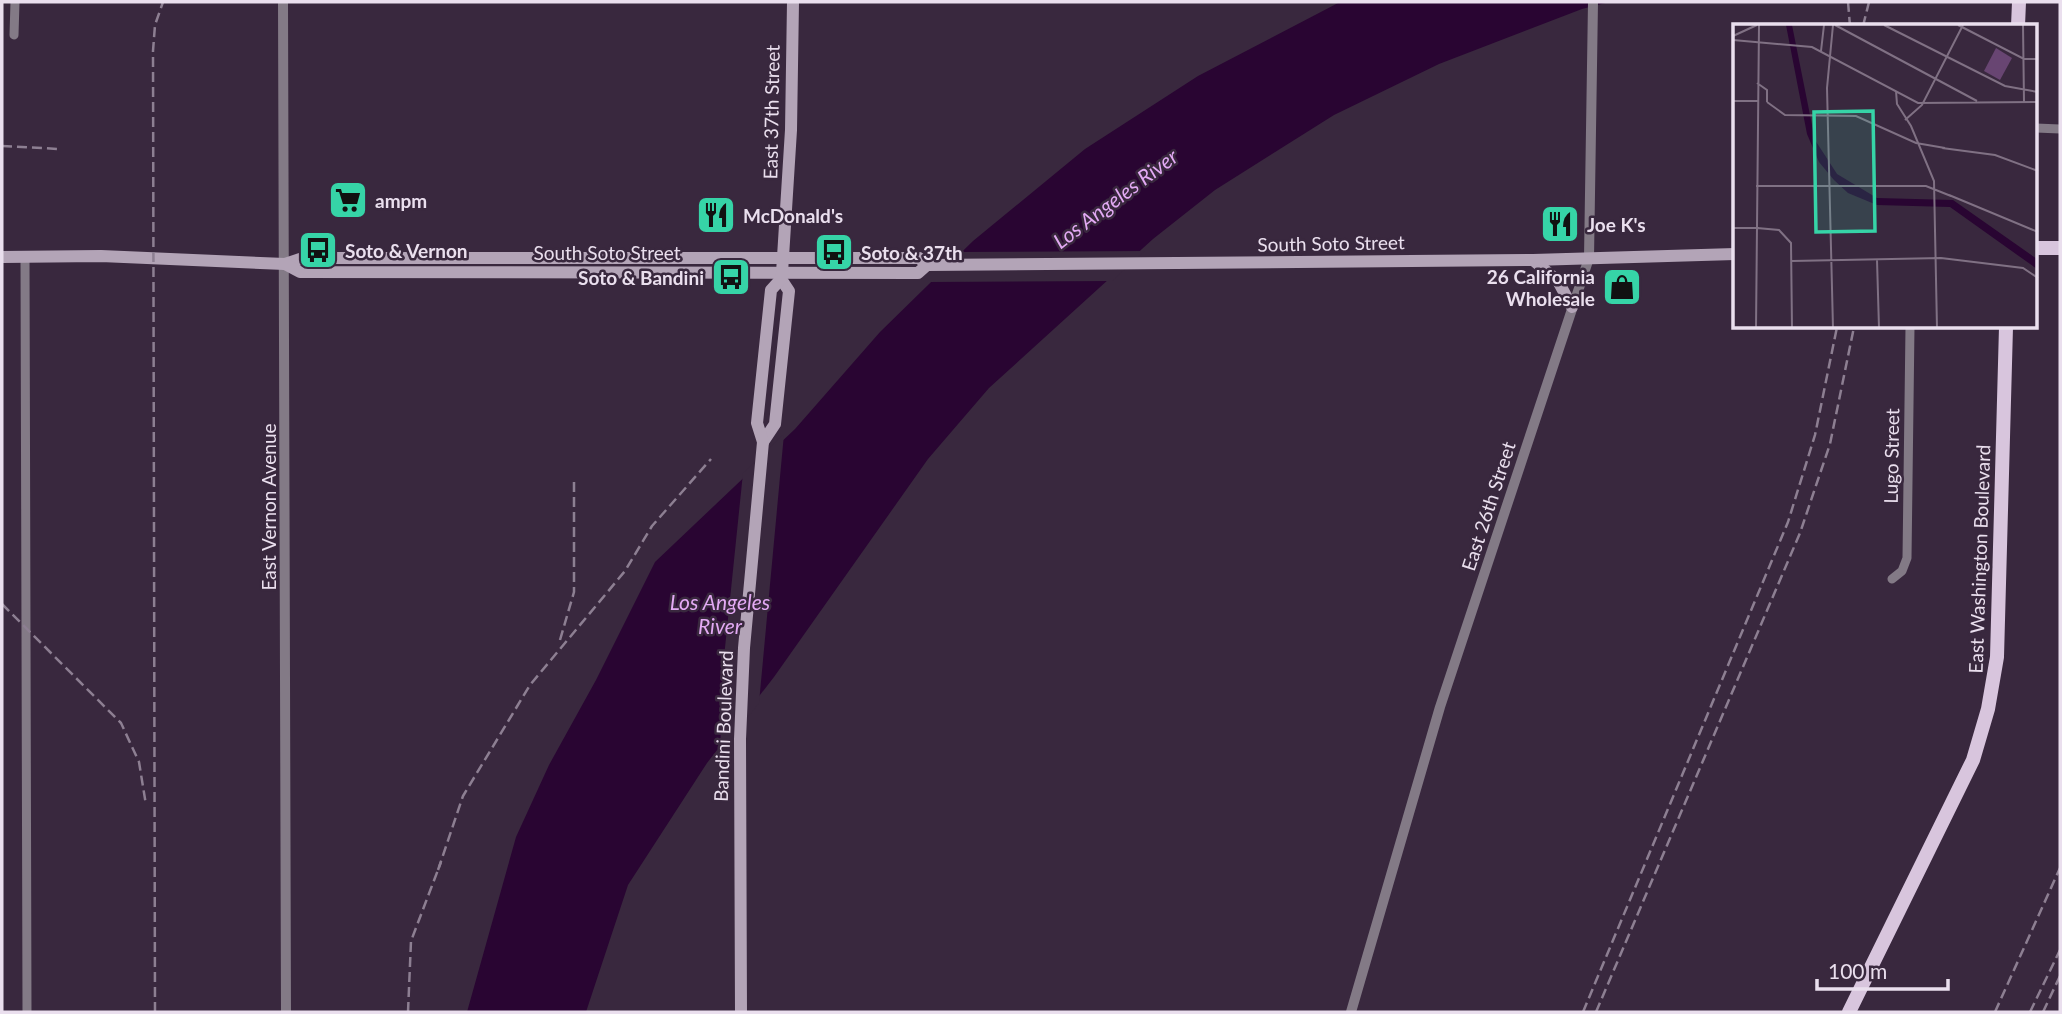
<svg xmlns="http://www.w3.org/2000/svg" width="2062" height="1014" viewBox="0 0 2062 1014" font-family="Lato,sans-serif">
<rect width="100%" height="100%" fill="#39283e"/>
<!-- water -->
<polygon fill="#290532" points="1340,2 1609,2 1582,9 1439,64 1334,115 1215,190 1153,239 989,388 928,459 774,677 707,763 628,885 586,1012 467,1012 516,837 549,765 596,680 655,562 795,429 880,332 973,241 1085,149 1198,76"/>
<!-- pier -->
<g fill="#39283e">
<polygon points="1145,251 1112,281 927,282 957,252"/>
<polygon points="784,434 759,703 720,753 723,667 743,473"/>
</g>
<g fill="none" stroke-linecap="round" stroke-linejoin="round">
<!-- minor -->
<g stroke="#837a86" stroke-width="9">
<polyline points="14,35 15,2"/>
<polyline points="2036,128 2060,129"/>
<polyline points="25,257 27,1012"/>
<polyline points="1892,579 1902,571 1907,558 1910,327"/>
</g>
<!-- tertiary -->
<g stroke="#837a86" stroke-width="10">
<polyline points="283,2 286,1012"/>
<polyline points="1351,1012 1440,707 1589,258 1593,2"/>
</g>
<!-- secondary -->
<g stroke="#b3a4b7" stroke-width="12">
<polyline points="2,257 101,256 285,264 303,258 919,258 927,265"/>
<polyline points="1533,260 1558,281 1572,307"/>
<polyline points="285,264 300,272 918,273 927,265 1533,260 1735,254"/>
<polyline points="763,442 775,424 789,291 781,279"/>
<polyline points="741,1012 740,739 744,648 763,442 757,423 771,290 781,279 782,273 791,130 793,2"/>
</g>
<!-- primary -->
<g stroke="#d8c5dd" stroke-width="14">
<polyline points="2018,26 2019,2"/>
<polyline points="2036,248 2060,248"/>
<polyline points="1849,1012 1973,760 1988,709 1997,657 2006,327"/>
</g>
<!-- rail -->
<g stroke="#8d7f92" stroke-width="2.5" stroke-dasharray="10 5" stroke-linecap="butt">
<polyline points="1848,2 1850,26"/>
<polyline points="1863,26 1869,2"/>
<polyline points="2,146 59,149"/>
<polyline points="2,604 121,723 139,762 146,805"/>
<polyline points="560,640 574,592 574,482"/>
<polyline points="438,870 463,796 530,685 625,571 652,526 711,459"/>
<polyline points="155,1012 153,51 155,25 163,2"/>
<polyline points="408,1012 411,941 441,862"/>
<polyline points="1583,1012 1788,522 1815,435 1837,327"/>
<polyline points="1596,1012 1800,533 1830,444 1854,327"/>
<polyline points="1995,1012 2060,868"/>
<polyline points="2030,1012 2060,950"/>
<polyline points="2043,1012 2060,976"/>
</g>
</g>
<!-- icons -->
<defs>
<g id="supermarket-square" transform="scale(2.0125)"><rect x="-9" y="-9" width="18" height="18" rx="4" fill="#36d4a7" stroke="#39283e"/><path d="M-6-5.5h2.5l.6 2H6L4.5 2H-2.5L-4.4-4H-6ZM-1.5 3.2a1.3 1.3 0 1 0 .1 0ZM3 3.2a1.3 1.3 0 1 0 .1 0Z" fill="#111"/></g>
<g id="restaurant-square" transform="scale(2.0125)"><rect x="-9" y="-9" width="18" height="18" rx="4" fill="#36d4a7" stroke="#39283e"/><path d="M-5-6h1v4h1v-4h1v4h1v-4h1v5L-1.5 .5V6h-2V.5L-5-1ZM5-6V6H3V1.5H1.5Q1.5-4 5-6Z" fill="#111"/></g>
<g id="bus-square" transform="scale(2.0125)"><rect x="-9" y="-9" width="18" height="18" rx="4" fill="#36d4a7" stroke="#39283e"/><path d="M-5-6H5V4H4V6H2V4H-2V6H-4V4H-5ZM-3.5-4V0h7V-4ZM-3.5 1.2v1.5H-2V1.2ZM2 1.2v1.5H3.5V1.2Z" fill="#111"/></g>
<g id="shop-square" transform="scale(2.0125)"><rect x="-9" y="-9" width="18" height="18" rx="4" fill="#36d4a7" stroke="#39283e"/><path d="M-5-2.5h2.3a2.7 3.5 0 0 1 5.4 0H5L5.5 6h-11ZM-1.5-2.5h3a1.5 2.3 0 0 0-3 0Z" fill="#111"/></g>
</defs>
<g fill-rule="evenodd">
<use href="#supermarket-square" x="348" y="200"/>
<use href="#restaurant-square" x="716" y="215"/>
<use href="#restaurant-square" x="1560" y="224"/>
<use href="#bus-square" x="318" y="250"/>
<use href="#bus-square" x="834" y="252"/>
<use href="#bus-square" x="731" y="277"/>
<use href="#shop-square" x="1622" y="287"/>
</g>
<g text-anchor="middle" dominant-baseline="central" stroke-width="5" stroke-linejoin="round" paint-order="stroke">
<!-- street labels -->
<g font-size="19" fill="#eadfee" stroke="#39283e">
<text transform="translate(771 112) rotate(-89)">East 37th Street</text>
<text transform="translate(1331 243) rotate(-1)">South Soto Street</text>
<text x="607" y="252">South Soto Street</text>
<text transform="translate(1891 456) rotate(-89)">Lugo Street</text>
<text transform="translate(1488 506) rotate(-72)">East 26th Street</text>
<text transform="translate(268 507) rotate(-90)">East Vernon Avenue</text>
<text transform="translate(1979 559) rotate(-88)">East Washington Boulevard</text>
<text transform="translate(723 726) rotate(-88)">Bandini Boulevard</text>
</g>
<!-- poi labels -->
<g font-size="19" font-weight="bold" fill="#eadfee" stroke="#39283e" text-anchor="start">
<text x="375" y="200">ampm</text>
<text x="743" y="215">McDonald's</text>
<text x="1587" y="224">Joe K's</text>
<text x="345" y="250">Soto &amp; Vernon</text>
<text x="861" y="252">Soto &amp; 37th</text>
<text x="1595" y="276" text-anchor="end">26 California<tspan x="1595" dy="22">Wholesale</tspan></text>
<text x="704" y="277" text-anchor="end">Soto &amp; Bandini</text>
</g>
<!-- water labels -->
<g font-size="21" font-style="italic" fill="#e3aaf4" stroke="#39283e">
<text transform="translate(1115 198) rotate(-37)">Los Angeles River</text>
<text x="720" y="601">Los Angeles<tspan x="720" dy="24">River</tspan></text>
</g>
</g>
<!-- overview -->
<g transform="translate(1733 24)">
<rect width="304" height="304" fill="#39283e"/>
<path d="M263,24l16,10 -12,22 -16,-9z" fill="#684572"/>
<path d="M53,1h6l23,115 22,34 40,24 76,2 84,59v10l-87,-62 -73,-2 -29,-12 -14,-13 -15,-18 -12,-28z" fill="#290532"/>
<path fill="none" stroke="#807184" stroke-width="2" d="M100,1l-6,63 6,240M102,1l142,76M151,1l121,61 33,6M225,1l66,34h14M290,1l1,77M0,12l24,-11M0,16l79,7 106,56 120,-1M88,27l3,-26M24,59l10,7v12M163,67l1,13 14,22 23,55 3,147M0,77h26M34,78l18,13 71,1 60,27 29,5M172,96l17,-15 41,-80M209,124l53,7 43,16M23,162h170l25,10M216,171l89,37M0,204h26M24,204l22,2 12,13 1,85M144,236l2,68M59,237l149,-3 82,10 15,10M23,304l3,-303"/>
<path fill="#36d4a7" fill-opacity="0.15" stroke="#36d4a7" stroke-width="3.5" d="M140,87l2,120 -59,1 -2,-120z"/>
<rect width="304" height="304" fill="none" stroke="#eadfee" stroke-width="3.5"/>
</g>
<!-- border -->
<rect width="2062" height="1014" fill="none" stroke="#eadfee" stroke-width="7"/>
<!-- scale -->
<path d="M1817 979v10h131v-10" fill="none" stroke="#eadfee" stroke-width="3.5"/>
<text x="1828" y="979" font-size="21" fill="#eadfee" stroke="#39283e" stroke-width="5" paint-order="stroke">100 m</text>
</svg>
